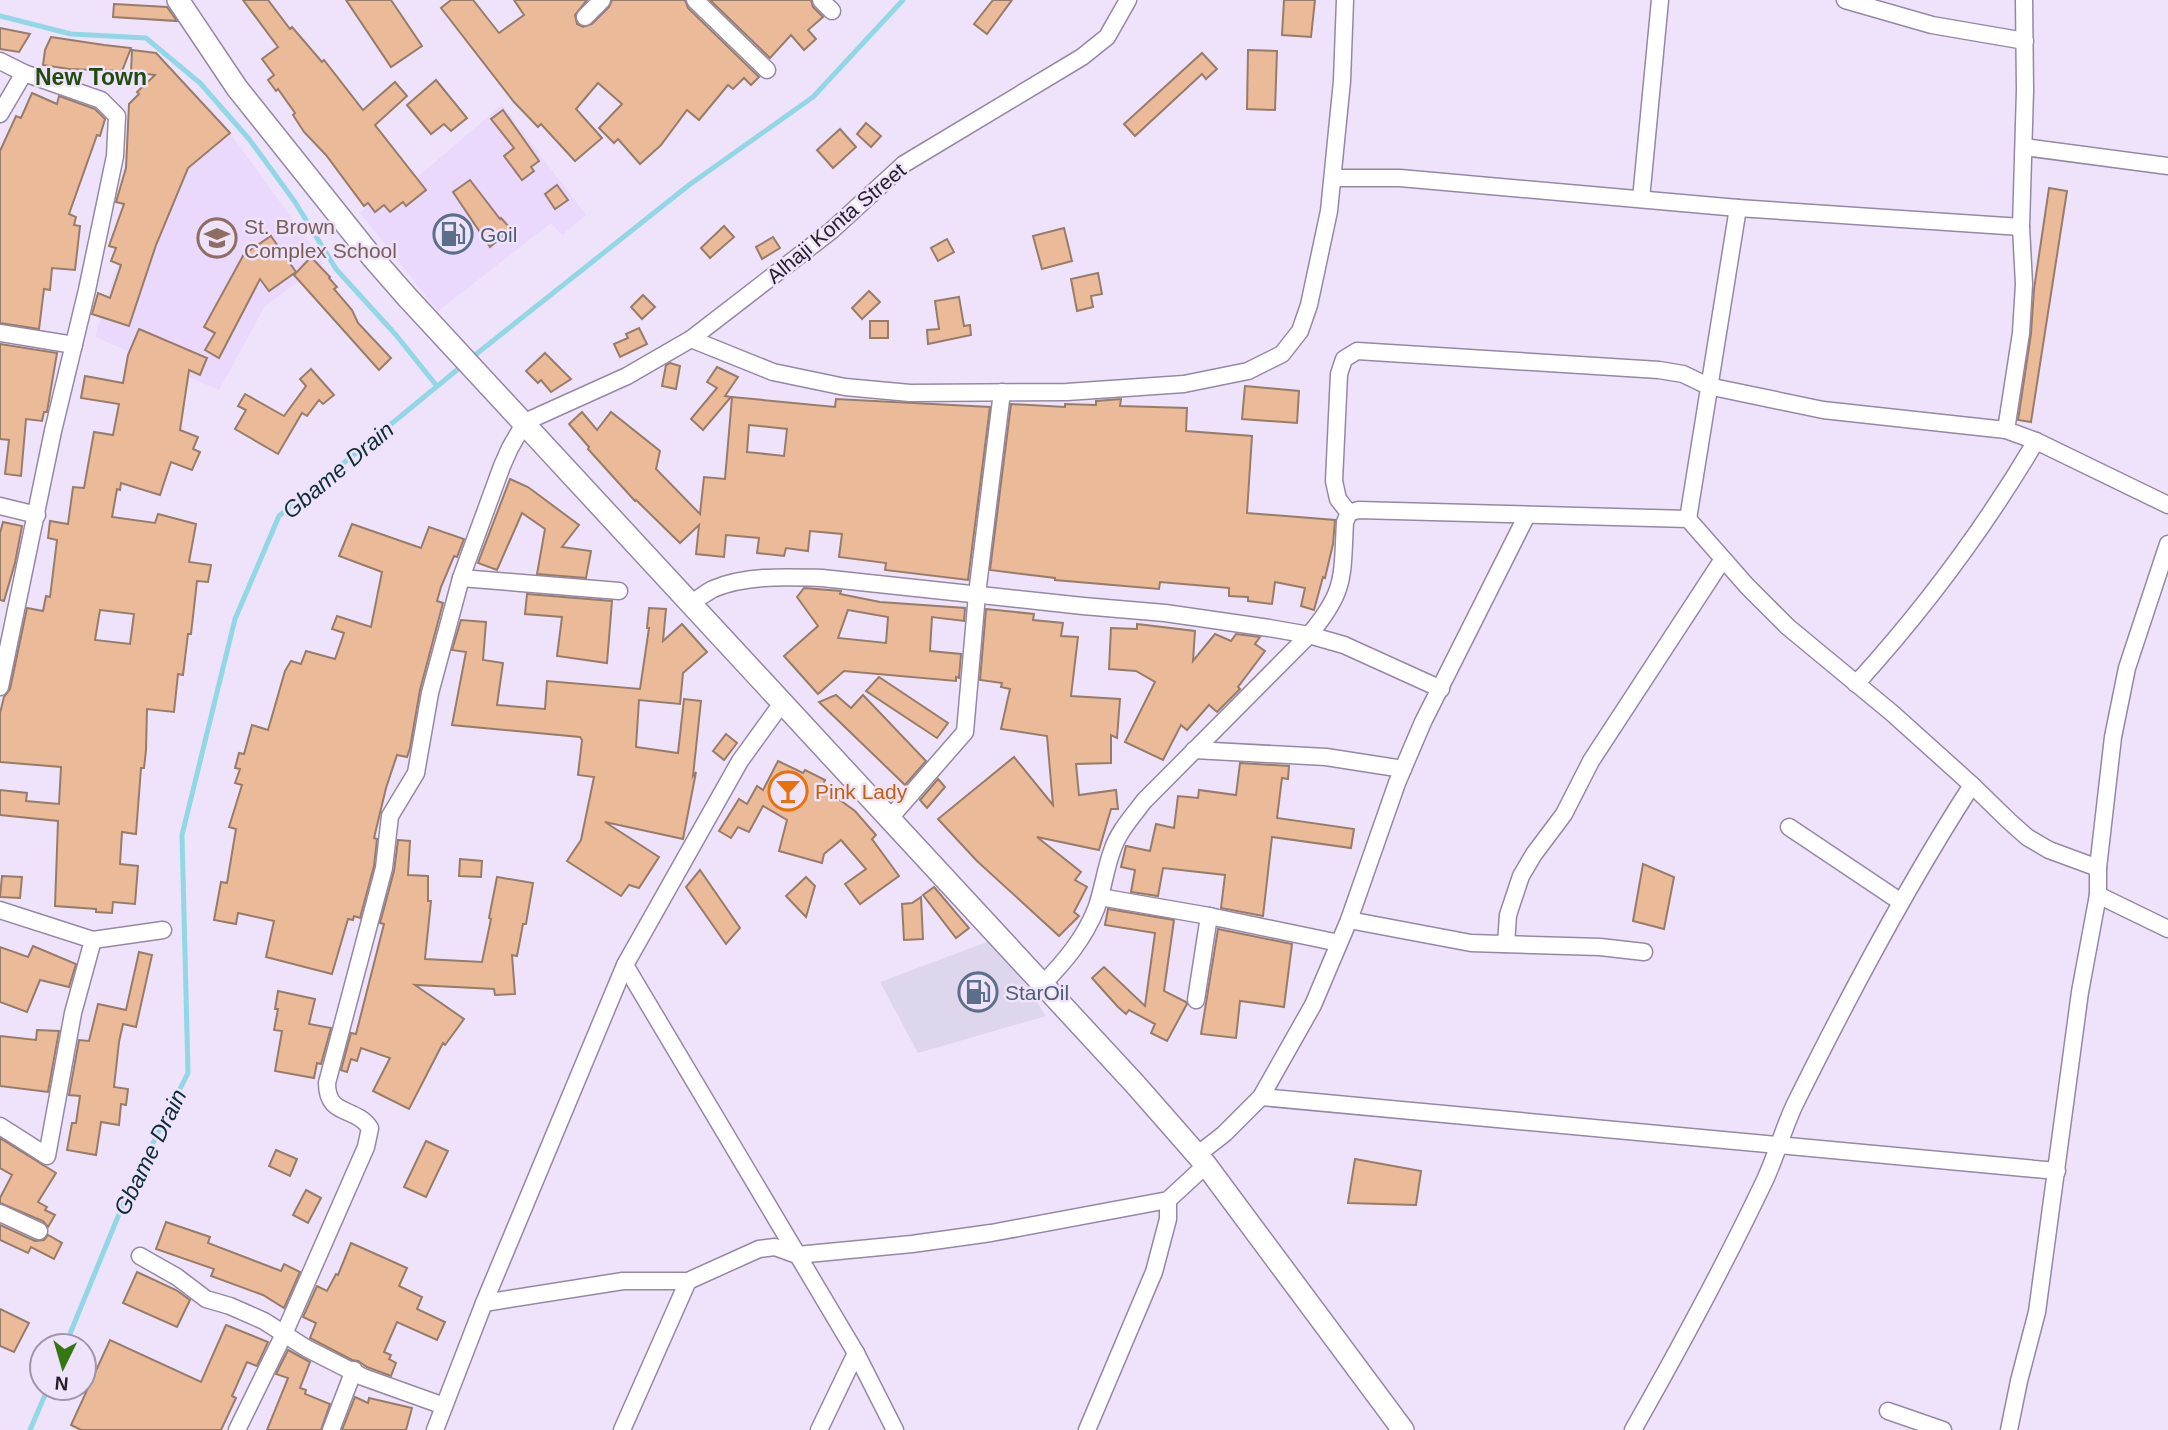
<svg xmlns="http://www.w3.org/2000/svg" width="2168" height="1430" viewBox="0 0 2168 1430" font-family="Arial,sans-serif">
<rect width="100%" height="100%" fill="#efe3fb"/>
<!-- commercial -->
<polygon fill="#ded6ec" points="995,939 1046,1016 918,1053 880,982"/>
<!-- built -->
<g fill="#ebd8fd">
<polygon points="502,105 586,215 562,235 551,223 438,311 360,213 388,189 395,196"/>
<polygon points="220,119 324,263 265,306 219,390 95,337 113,279 139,212 176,159"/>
</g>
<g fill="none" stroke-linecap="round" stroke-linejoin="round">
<!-- stream -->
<g stroke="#91d7e5" stroke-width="5">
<polyline points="0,16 71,34 146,38 200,83 249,139 295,202 336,269 396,335 436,385"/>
<polyline points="470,359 689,185 813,97 903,0"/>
<polyline points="65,1346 126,1197 188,1073 182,835 235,619 279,516 463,365"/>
<polyline points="30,1430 48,1388"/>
</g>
</g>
<!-- building -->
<g fill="#ebba98" stroke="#987c6a" stroke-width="2" fill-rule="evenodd">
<polygon points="243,0 268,0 290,29 292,27 322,62 324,60 363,110 395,82 407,96 375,125 426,190 406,206 403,202 390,212 384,205 375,212 368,203 364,206 326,155 304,132 293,115 295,113 278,89 276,91 268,80 274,75 262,59 278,47"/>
<polygon points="346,0 391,0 422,46 391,67"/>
<polygon points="451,0 473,0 499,33 524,15 514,0 587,0 575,15 577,24 583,27 592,24 609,7 612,0 685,0 688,8 759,77 751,85 744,78 733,89 728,85 699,120 687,110 661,145 640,164 618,139 614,143 599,128 622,104 598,83 576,109 602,138 575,161 541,124 538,127 514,102 441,8"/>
<polygon points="710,0 811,0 813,7 823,17 808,30 816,39 804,50 791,35 770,58"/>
<polygon points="993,0 1012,0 987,34 974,24"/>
<polygon points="1284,0 1315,0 1311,37 1282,35"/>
<polygon points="114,4 167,7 177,21 113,17"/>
<polygon points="0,28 30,34 19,52 0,49"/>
<polygon points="51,37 104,45 131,48 122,71 69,69 43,65 45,50"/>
<polygon points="132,50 156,53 230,133 188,168 156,245 129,326 92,314 98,293 110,298 121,265 111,261 116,248 109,246 124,204 116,202 126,168 129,104 139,94 137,92 155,75 131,72"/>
<polygon points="1248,50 1277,51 1275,110 1247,109"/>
<polygon points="1202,53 1217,69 1206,79 1202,74 1135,136 1124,124"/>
<polygon points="436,80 467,118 451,131 444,124 431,134 407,105"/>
<polygon points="32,93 57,104 59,96 95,109 105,119 100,136 97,135 69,214 76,217 74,225 80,226 75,270 52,268 50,290 44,289 39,329 0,323 0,151 16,116 21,118"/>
<polygon points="503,110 539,161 531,167 534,171 522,180 504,156 514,148 491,119"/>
<polygon points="866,123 881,136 871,147 857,134"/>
<polygon points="840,129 856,147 833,168 817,150"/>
<polygon points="470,180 500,219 501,218 511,229 490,247 453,192"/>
<polygon points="557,185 568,200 555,209 545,194"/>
<polygon points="2049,188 2067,191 2031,422 2018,420 2031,334 2034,289"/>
<polygon points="724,226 734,237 710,258 701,248"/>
<polygon points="1064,228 1072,261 1042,269 1033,236"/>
<polygon points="271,236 296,272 269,291 260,279 219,358 205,350 215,333 204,327 244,254"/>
<polygon points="773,237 780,248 762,259 756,247"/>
<polygon points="947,239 954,252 938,261 931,248"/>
<polygon points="311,257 330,277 329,278 337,287 334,289 352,310 358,323 391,358 379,370 294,275"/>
<polygon points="1098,273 1102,294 1091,296 1093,307 1077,311 1071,279"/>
<polygon points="869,291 880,302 862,319 852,308"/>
<polygon points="643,295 655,307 642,319 631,307"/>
<polygon points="959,297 964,326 970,325 971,335 928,344 927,330 939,329 935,301"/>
<rect x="870" y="321" width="18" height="17"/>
<polygon points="639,328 647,344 620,357 614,344 628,338 626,334"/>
<path d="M139,329l68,29 -7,17 -11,-5 -9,60 18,7 -5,12 7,3 -8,18 -21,-8 -11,33 -39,-12 -1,7 -3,-1 -5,28 43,6 3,-9 38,10 -7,38 22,3 -3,17 -11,-1 -6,53h-3l-5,41 -5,-1 -4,38 -27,-3 -1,41 -2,18h-3l-5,66 -14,-2 -2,32 18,2 -3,38 -22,-2 -1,11 -16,-1v-3l-41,-3 3,-85 -58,-6v-25l27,3 -1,8 33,3 2,-37 -61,-5v-49l4,-16 6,-8 17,-81 16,3 3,-15 4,1 7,-57 -9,-2 2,-17 18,3 5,-37 11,1 10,-56 19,3 6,-31 -38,-6 4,-22 38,7 5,-28zM100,610l34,4 -4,30 -35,-4z"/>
<polygon points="0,344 57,353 47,412 44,412 42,421 26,419 21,476 5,474 9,440 0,439"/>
<polygon points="545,353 571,379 551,392 541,380 538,383 526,371"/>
<polygon points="670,363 680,366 676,389 662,386 666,365"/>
<polygon points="717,367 738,377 725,396 731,397 703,430 691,419 717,388 707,382"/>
<polygon points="311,369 334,395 323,404 319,400 307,416 302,413 278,454 235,429 246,410 238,406 245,394 284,416 306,386 300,379"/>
<polygon points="1245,386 1299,391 1297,423 1242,419"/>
<path d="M732,397l103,10 1,-8 154,8 -22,173 -83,-10 1,-7 -47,-6 3,-23 -32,-3 -2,20 -22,-3 -2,8 -27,-3 2,-15 -33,-3 -2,22 -28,-3 3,-29 -19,18 -44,-43 -1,1 -47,-52 1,-2 -20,-23 13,-12 15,18 14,-18 49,39 -4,18 44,45 4,-37 21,2zM749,425l38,4 -3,27 -37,-4z"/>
<polygon points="1121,399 1120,406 1187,408 1186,431 1252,436 1247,513 1335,520 1333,544 1325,578 1323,577 1314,610 1301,606 1305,588 1275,582 1272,604 1248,601 1248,597 1229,596 1229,588 1160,582 1159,589 1055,580 1055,578 990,570 1011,404 1065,407 1065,404 1096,405 1096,401"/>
<polygon points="510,479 528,487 579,525 562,547 591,551 586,578 537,574 545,529 522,513 497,570 478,563"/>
<polygon points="3,522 22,526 15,563 4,601 0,600 0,533"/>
<polygon points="352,524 421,548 429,527 464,539 457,557 454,556 441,587 437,601 443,603 420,690 410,748 407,757 397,755 386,788 374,838 377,839 374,866 360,918 354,916 353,920 348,919 332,974 266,957 274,921 238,913 236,924 214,920 221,882 227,883 236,829 229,827 242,785 235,783 240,769 235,768 239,753 244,754 252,725 268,730 285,671 291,661 301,664 306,651 335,659 344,633 332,629 337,616 371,627 382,572 339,556"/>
<path d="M804,588l37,3 -1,3 40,8 85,6 -1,13 -32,-4 -2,34 31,3 -2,24 -3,-1v4l-112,-10 -26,23 -34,-38 34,-30 -21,-29zM848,610l40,7 -2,26 -48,-5z"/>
<polygon points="527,594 612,601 607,663 557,656 562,617 525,614"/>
<polygon points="649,608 666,609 663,641 682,624 707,652 683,673 680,704 639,700 636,747 678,753 684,699 701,701 693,776 696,772 683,839 605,822 659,857 639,888 629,885 621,896 567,861 581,840 594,777 578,775 582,740 580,737 452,725 466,652 452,650 461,620 486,622 483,660 503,663 497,705 545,709 547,681 640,689 649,628 647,628"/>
<polygon points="986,609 1034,614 1033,620 1063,623 1061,636 1078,637 1071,696 1120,699 1117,738 1111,735 1111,763 1076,764 1079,795 1116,790 1118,809 1111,809 1099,850 1037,837 1081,872 1075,880 1087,887 1074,912 1079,916 1059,936 977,861 938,819 1014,757 1053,805 1047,736 1001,729 1010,689 1001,687 1002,683 980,680"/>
<polygon points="1137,624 1195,631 1193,661 1215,634 1231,641 1236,634 1260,637 1255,644 1265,651 1238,687 1240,689 1217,712 1209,705 1187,730 1181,725 1163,760 1125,742 1155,682 1136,671 1109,669 1111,628 1137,629"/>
<polygon points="879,677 948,723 937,738 866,691"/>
<polygon points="836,695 851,708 863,695 926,761 905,785 819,702"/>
<polygon points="726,734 737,743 724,760 713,751"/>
<polygon points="778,761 803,773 805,770 825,780 822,787 855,811 876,835 872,839 899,876 860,904 845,884 866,869 841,840 824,854 822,863 779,851 787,820 763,806 749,832 738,827 731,838 719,831 739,799 747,804 757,786 763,790"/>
<polygon points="1240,763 1289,766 1288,779 1282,778 1277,818 1354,829 1351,848 1272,837 1263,916 1221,908 1225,875 1163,868 1158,896 1131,892 1135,870 1121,867 1126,846 1150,851 1156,824 1174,828 1178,796 1198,798 1199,790 1236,795"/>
<polygon points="938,779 945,787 927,808 920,800"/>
<polygon points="398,840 410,841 408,875 428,876 428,901 431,901 425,959 482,962 491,919 489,918 497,877 533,883 526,924 523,924 517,956 512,955 515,994 495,995 494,989 415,985 464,1019 445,1045 443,1043 409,1109 373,1091 390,1058 361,1048 357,1061 351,1059 347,1072 341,1070 351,1033 356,1034 384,924 380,923 394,871"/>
<polygon points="460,859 482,861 481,877 459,876"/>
<polygon points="1643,864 1674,877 1664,929 1633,921"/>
<polygon points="700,870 740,928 726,944 686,887"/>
<polygon points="2,876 22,877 20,898 0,897"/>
<polygon points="806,877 815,886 806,917 786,896"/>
<polygon points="934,887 969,928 956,938 923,895"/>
<polygon points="921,897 923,939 904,940 902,904 912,903"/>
<polygon points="1108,909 1174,920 1164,991 1186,1002 1187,1004 1167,1041 1151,1033 1155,1024 1129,1010 1126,1014 1118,1007 1092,978 1104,967 1145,1006 1155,933 1105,925"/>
<polygon points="1218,929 1292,944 1284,1007 1240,1001 1236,1038 1201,1034"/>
<polygon points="33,946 76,964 69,987 40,980 27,1012 0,1002 0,947 28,957"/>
<polygon points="139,952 152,955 136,1027 123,1024 119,1042 114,1087 128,1089 126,1105 121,1104 119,1125 101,1122 96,1155 67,1150 72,1123 76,1123 80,1096 69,1095 79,1040 89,1041 98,1004 126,1010"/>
<polygon points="278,991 315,999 309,1024 331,1028 321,1064 317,1063 314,1078 275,1071 282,1031 274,1030 278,1009 275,1009"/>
<polygon points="37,1030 59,1031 48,1092 0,1086 0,1036 36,1040"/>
<polygon points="0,1138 56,1173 38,1202 47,1207 45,1210 55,1215 48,1227 43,1221 0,1203 0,1198 12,1175 0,1168"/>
<polygon points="426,1141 448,1151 426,1197 404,1187"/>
<polygon points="276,1150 297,1159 290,1176 269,1166"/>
<polygon points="1355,1159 1421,1171 1416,1205 1348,1203"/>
<polygon points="306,1190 321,1198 308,1223 293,1215"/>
<polygon points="166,1222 210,1237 208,1243 281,1271 284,1264 300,1272 284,1308 263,1295 211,1276 214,1269 156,1249"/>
<polygon points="0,1225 35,1241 44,1240 48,1235 62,1243 54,1259 31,1247 28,1253 0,1240"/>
<polygon points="351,1243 407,1268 399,1286 422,1297 417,1309 445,1322 437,1340 397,1322 384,1352 391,1355 389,1359 396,1363 391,1376 367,1367 358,1361 352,1360 310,1338 316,1323 303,1317 317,1286 327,1291 336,1274 338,1275"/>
<polygon points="137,1272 176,1290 190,1300 177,1327 123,1303"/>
<polygon points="0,1309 29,1323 14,1352 0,1346"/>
<polygon points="226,1325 268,1342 257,1366 247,1362 232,1396 236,1398 221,1430 81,1430 71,1425 110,1340 201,1382"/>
<polygon points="288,1350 310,1362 300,1388 306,1390 305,1394 330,1404 321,1430 267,1430 288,1378 276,1374"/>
<polygon points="355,1397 368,1403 369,1398 412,1408 406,1430 342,1430"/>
</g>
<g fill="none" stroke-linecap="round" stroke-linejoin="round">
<!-- street casing -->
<g stroke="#9688a4" stroke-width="19">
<g id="street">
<polyline points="695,0 767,70"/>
<polyline points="821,0 832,11"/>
<polyline points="1845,0 1932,25 2025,41"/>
<polyline points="585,17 602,0"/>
<polyline points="0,61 24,73 101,100 117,116 115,156 87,290 53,431 0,687"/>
<polyline points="0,114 24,73"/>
<polyline points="2024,147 2168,166"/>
<polyline points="1334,178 1400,178 1738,208 2021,227 2025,90 2024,0"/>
<polyline points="1641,199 1660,0"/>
<polyline points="0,333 74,345"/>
<polyline points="691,339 773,372 845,387 910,393 1067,392 1184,384 1248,371 1282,354 1300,331 1309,305 1329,211 1342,81 1345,0"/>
<polyline points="2006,430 2021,333 2024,284 2021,227"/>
<polyline points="0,506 37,515"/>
<polyline points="1349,513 1338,499 1334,481 1339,374 1344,359 1357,351 1659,370 1683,374 1708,386 1823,410 2006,430 2036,441 2168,505"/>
<polyline points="1688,519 1738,208"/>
<polyline points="461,578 619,591"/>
<path d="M690,604c7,-4 15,-11 23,-15 33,-14 73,-12 109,-11l261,28 82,7 104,15 40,7 35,10 97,44"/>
<path d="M1856,684c69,-76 128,-155 180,-243"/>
<polyline points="1194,750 1326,757 1403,769"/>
<polyline points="890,818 965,732 977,594 1002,392"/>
<polyline points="1789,827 1901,902"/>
<polyline points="2098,895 2168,929"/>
<polyline points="1100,897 1209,916 1339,943"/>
<polyline points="0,910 93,940 163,930"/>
<polyline points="1349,920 1471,943 1600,947 1644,952"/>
<polyline points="1506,944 1508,915 1521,876 1534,854 1564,814 1591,761 1723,559"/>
<polyline points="625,965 856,1353 895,1430"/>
<path d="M1043,984c22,-23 41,-45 53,-75 7,-19 9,-39 16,-58 6,-19 20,-34 32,-50l165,-166c37,-44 33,-57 36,-113l4,-9 9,-3 330,9 59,67 41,41 104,86 80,72 37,36 18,16 22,13 49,18"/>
<polyline points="1196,1000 1209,916"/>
<polyline points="1261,1097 2057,1171"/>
<polyline points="0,1126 47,1156 73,1013 93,940"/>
<polyline points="1197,1155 1224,1134 1261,1097 1313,1005 1349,920 1397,783 1423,722 1527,515"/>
<polyline points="0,1213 39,1231"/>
<polyline points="140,1256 177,1277 206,1299 230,1306 264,1321 306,1348 363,1377 444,1406"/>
<polyline points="484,1303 623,1281 688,1281 759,1249 775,1247 797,1255 912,1244 991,1233 1168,1200 1206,1165"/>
<polyline points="1888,1411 1943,1430"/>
<path d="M237,1430l47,-96 82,-187 4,-19c-15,-22 -43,-11 -43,-45l57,-215 6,-52 26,-43 14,-80 31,-115 41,-112 8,-18 15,-26 102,-46 64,-37 140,-108 73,-67 178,-107 25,-20 21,-37"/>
<polyline points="331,1430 354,1370"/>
<polyline points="435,1430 484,1303 625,965 740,761 782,703"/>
<polyline points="622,1430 688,1281"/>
<polyline points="819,1430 856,1353"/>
<polyline points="1087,1430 1154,1272 1168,1219 1168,1200"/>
<path d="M1633,1430c46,-81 91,-164 131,-248 12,-25 19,-53 31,-78 54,-109 111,-217 177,-319"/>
<polyline points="2009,1430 2019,1381 2037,1312 2080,992 2098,895 2098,868 2113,737 2127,668 2168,544"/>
</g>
</g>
<!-- secondary casing -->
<g stroke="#9688a4" stroke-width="24">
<polyline id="secondary" points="178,0 237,88 372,257 407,297 1135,1084 1206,1165 1403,1430"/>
</g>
<!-- street -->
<use href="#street" stroke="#fff" stroke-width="16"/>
<!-- secondary -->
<use href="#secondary" stroke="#fff" stroke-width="21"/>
</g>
<!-- icons -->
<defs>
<g id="fuel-ring" transform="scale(2.0125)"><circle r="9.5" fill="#efe3fb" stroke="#5c6f8a" stroke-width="1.5"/><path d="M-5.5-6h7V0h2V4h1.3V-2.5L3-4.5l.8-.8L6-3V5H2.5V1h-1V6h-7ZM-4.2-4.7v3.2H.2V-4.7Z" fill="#5c6f8a"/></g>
<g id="school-ring" transform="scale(2.0125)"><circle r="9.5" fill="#efe3fb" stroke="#8d6e63" stroke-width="1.5"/><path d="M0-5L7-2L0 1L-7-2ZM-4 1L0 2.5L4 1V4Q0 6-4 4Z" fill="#8d6e63"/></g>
<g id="bar-ring" transform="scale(2.0125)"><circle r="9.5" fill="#efe3fb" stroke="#e8710a" stroke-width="1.5"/><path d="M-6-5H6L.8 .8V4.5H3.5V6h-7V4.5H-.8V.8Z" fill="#e8710a"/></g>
</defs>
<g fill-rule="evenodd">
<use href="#fuel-ring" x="453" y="234"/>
<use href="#school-ring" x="217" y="238"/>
<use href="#bar-ring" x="788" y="791"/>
<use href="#fuel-ring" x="978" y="992"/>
</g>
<g text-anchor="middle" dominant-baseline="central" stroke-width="5" stroke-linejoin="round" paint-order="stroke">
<!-- street labels -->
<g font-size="21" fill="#251f2a" stroke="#efe3fb">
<text transform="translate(836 223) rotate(-40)">Alhaji Konta Street</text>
</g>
<!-- education labels -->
<g font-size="21" fill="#785e54" stroke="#efe3fb" text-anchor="start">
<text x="244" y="226">St. Brown<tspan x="244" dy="24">Complex School</tspan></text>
</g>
<!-- service labels -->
<g font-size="21" fill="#4e5e75" stroke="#efe3fb" text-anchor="start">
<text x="480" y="234">Goil</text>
<text x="1005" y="992">StarOil</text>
</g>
<!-- food labels -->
<g font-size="21" fill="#c56008" stroke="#efe3fb" text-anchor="start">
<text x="815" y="791">Pink Lady</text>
</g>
<!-- neighbourhood labels -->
<g font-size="23" font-weight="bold" fill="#224b0e" stroke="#efe3fb">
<text x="91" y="77">New Town</text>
</g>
<!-- water labels -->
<g font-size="23" font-style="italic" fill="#0b2e35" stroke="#efe3fb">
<text transform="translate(338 470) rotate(-40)">Gbame Drain</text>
<text transform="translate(150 1152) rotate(-64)">Gbame Drain</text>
</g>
</g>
<!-- north arrow -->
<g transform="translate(63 1367) rotate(185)"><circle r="33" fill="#efe3fb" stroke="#9e95a7" stroke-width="2"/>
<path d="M0-5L12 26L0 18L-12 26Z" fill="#367713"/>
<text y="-10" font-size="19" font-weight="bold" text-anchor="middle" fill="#251f2a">N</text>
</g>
</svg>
